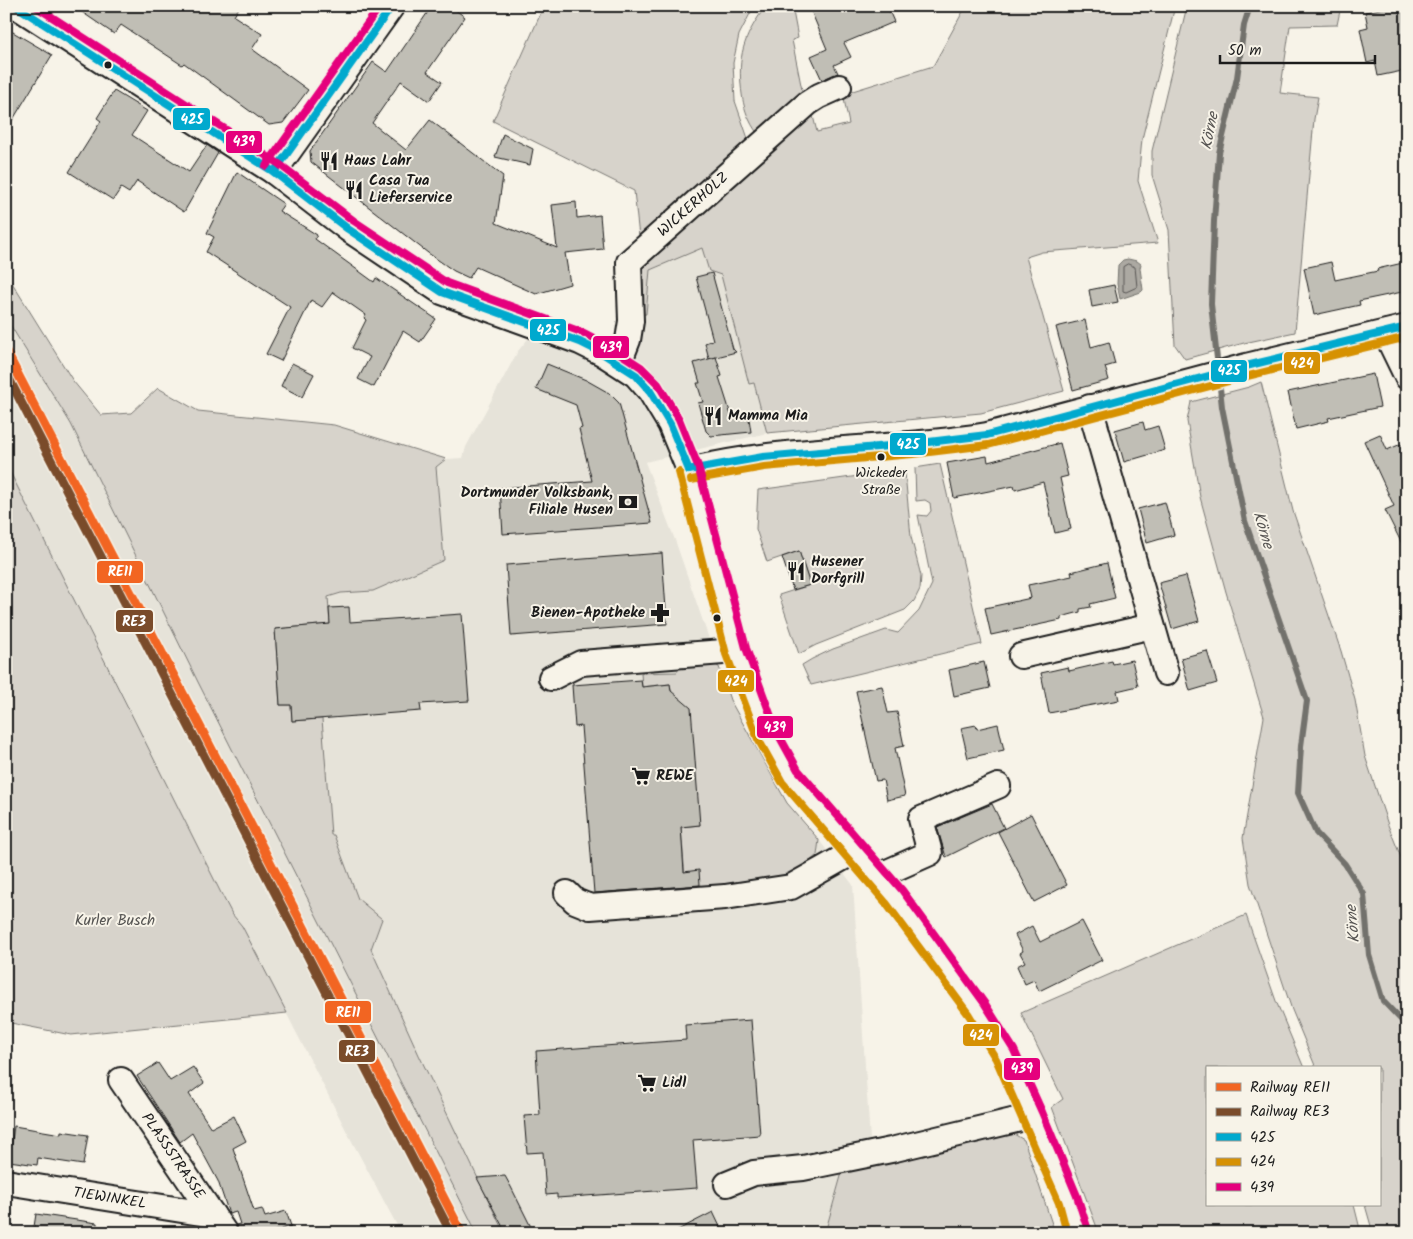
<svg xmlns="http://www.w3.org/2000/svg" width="1413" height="1239" viewBox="0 0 1413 1239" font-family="Kalam,sans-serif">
<rect width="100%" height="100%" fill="#f7f3e8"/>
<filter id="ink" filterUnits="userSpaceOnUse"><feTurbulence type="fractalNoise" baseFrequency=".02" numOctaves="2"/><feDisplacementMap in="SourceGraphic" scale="10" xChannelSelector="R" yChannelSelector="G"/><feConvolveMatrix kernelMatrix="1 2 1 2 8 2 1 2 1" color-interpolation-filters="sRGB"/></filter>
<g filter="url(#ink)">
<!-- built -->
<g fill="#e6e3d9">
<polygon points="713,242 754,383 767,433 645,462 675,540 730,700 787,803 819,840 853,885 870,1140 843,1169 825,1233 504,1233 419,1055 371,949 217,637 341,593 373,591 444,560 436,466 446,459 463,458 466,447 518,351 536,329 619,365 632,316 646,314 650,270"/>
<polygon points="6,318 71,424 198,682 477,1233 401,1233 347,1132 242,926 232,914 6,464"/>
</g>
<!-- green -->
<g fill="#d7d3cb" stroke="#7a7874">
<polygon points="544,6 754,6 739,35 733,63 735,101 752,150 640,246 634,191 493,121"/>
<path d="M766,6h26l6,32 -6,2 12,60 -43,39c-4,-6 -9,-13 -12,-20 -5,-10 -7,-22 -8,-34 -3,-33 5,-52 25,-79z"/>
<polygon points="966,6 1175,6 1142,139 1138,181 1158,243 1042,252 1026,257 1064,391 981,413 767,433 754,383 749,384 721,275 709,271 702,248 650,270 646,314 632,316 631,265 811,108 817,132 849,124 843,94 933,66"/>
<polygon points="1187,6 1341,6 1337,25 1290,26 1280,93 1318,97 1314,119 1295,332 1244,343 1185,359 1175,345 1169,230 1152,175 1152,151"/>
<polygon points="6,273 73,381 101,415 131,413 158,388 198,411 334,425 446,459 436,467 444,560 373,591 341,593 328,597 330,624 275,629 280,705 291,705 292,721 322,719 331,835 334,835 358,899 382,919 371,949 419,1055 504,1233 477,1233 198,682 71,424 6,318"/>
<polygon points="1261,382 1293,511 1341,651 1355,700 1365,756 1388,825 1407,872 1407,1233 1373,1233 1365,1205 1379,1205 1379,1068 1316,1068 1292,1010 1250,884 1243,838 1264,717 1226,592 1200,497 1187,421 1191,402 1249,387"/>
<polygon points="6,464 221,893 232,914 242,926 287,1013 71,1035 6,1022"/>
<polygon points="940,464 982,644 811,685 802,665 812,659 833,649 886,630 898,633 919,611 932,584 918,515 927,516 931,511 930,503 925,500 916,501 915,468"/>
<polygon points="902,470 905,473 911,537 921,576 920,589 914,601 905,610 816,645 799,654 779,595 810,585 799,551 767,562 756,529 758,490"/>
<polygon points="704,659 719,667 730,700 787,803 819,840 817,855 799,871 766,883 686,890 681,827 700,825 670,684 642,687 641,673 677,672 684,662"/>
<polygon points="1246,915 1276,1001 1304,1068 1207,1068 1207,1205 1354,1205 1361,1233 1099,1233 1052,1107 1063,1099 1021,1013"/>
<polygon points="1007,1130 1024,1140 1055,1233 825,1233 843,1169"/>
</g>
<!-- water -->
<polygon fill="#aca9a2" stroke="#72716c" points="1128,259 1137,261 1141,264 1140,268 1143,290 1141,292 1120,299 1117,284 1118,265 1123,260"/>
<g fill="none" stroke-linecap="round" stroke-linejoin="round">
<!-- shore -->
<polygon stroke="#565452" stroke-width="1" points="1128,264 1135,267 1137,287 1126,292 1123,291 1123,267"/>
<!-- stream -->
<g stroke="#72716c" stroke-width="6">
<polyline points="1218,368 1211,304 1214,221 1219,153 1237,78 1244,25 1250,6"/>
<polyline points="1219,378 1222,407 1245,521 1307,701 1301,746 1298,793 1316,833 1345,864 1364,894 1369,955 1383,1001 1407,1026"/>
</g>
</g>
<!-- building -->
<g fill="#c0beb5" stroke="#1c1c1c">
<polygon points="73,6 240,6 234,16 262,34 252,49 308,90 283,123 269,125 184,63 182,65 121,25 114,34"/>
<polygon points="432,6 450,6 465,17 427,72 442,82 429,101 401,81 372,123 406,150 430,120 503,176 496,223 557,248 552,205 576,202 577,218 600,215 603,249 565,253 570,284 536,294 476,267 469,278 454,271 428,253 311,162 310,151 373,62 387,72"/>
<polygon points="809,6 887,6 894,22 844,43 851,57 834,65 838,73 822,80 811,56 827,49"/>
<polygon points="1395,6 1407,6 1407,70 1378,76 1375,61 1367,63 1360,29 1368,27 1365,12"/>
<polygon points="6,28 52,55 6,131"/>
<polygon points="114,91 147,111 132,135 189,172 207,145 218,153 184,212 137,181 129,193 121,188 113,200 69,172 101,121 97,118"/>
<polygon points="503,134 533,149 530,165 495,157"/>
<polygon points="237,172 284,204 279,211 317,235 315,239 374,282 376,278 436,319 420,342 403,331 374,387 358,379 370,357 352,348 366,320 364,318 366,315 333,292 322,307 311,300 281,361 266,354 290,307 206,252 214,237 207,233"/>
<polygon points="1331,262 1335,280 1378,271 1377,269 1407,262 1407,291 1359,301 1360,305 1314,315 1304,268"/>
<polygon points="712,273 733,349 736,352 709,359 705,343 713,340 696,277"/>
<polygon points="1114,285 1118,302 1092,307 1089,290"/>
<polygon points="1085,320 1091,347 1109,342 1115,364 1105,367 1109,380 1073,390 1056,327"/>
<polygon points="716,357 722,376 719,377 731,415 748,412 751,432 711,436 706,431 698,403 703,402 697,383 700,383 694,363"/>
<polygon points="292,363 314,374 302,397 281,386"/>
<polygon points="547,364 586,380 609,393 619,403 652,523 503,534 500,488 592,481 579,429 582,428 576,405 536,389"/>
<polygon points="1373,374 1380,407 1328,418 1329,421 1296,429 1288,392"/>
<polygon points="1143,422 1145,430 1158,426 1165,450 1124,462 1115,430"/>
<polygon points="1380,434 1387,450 1401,444 1407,456 1407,482 1403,484 1407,493 1407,554 1385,510 1394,506 1364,441"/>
<polygon points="1060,443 1068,476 1060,478 1071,529 1055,533 1043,482 1015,490 1014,486 954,498 947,463 987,456 988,462"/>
<polygon points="1165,502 1174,535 1147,543 1138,509"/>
<polygon points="799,551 810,585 793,590 782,557"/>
<polygon points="662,553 667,624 511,636 506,565"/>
<polygon points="1107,563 1115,598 1090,604 1091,607 1080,609 1080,612 1061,617 1061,620 991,635 985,608 1031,598 1028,585 1072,576 1071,572"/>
<polygon points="1186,576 1199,621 1172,629 1159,583"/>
<polygon points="349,607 350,622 462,614 469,701 420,704 421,711 292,721 291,705 280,705 275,629 330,624 329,608"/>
<polygon points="1207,651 1217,683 1190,691 1181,658"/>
<polygon points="1132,660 1138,686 1117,691 1119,700 1049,713 1041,673 1068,667 1069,671 1112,661 1113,664"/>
<polygon points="984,662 990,688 954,696 949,670"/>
<polygon points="641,680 642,687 670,684 671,691 691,708 700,825 681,827 684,872 699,870 700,885 594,893 581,726 575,727 572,685"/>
<polygon points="882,686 888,713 897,712 904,746 895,748 905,796 887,800 883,780 876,781 856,691"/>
<polygon points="998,724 1004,750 968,758 961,728 976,725 977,729"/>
<polygon points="992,804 1004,828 946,857 937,827"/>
<polygon points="1031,814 1067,885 1034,902 998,832"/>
<polygon points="1082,921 1102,960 1039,991 1034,980 1025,984 1017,966 1025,962 1020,953 1023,951 1015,935 1032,926 1040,942"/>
<polygon points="751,1020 760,1135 693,1140 697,1188 557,1198 557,1194 546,1195 543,1152 527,1153 524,1116 540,1115 536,1051 686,1040 685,1025"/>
<polygon points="158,1063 170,1081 193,1067 204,1083 189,1094 211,1128 234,1116 246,1141 233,1148 254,1211 262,1209 265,1217 286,1211 291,1226 269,1233 239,1233 236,1225 240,1224 236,1212 229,1214 218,1181 192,1133 180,1142 137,1076"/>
<polygon points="14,1126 61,1134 61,1131 88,1135 83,1165 38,1158 37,1165 9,1161"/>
<polygon points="505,1176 511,1187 534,1233 506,1233 477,1178"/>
<polygon points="713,1212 723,1233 672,1233"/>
<polygon points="36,1214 97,1223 97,1233 33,1233"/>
</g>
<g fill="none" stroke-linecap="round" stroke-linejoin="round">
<!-- minor casing -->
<g stroke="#1c1c1c" stroke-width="28">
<g id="minor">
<polyline points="16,6 274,172 348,229 442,292 580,342 602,353 636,375 650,391 670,424 689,470 718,586 736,651 748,686 767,734 790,776 894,897 977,1009 1005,1054 1033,1116 1068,1200 1078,1233"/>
<polyline points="274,172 392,6"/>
<polyline points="1388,332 1390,342 1407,377"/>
<path id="s1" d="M619,363l9,-23 3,-19 -2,-59 179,-159 11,-7 20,-9"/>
<polyline points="1090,407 1166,673"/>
<path d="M689,470c98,-24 199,-19 298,-35l259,-69 161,-39"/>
<polyline points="1021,656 1152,626"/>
<polyline points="551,678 581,663 736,651"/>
<polyline points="876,877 930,853 921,819 998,786"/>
<polyline points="567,893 575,901 590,907 725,897 791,887 855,851"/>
<path id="s2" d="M121,1080l104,153"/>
<path id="s3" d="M6,1182l207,33"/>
<polyline points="727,1184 754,1173 803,1168 891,1150 1033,1116"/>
</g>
</g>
<!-- minor -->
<use href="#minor" stroke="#f7f3e8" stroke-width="24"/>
<!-- bus-1 casing -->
<g stroke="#f7f3e8" stroke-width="11">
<g id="bus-1">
<polyline points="16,6 274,172 348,229 442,292 580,342 602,353 636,375 650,391 670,424 689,470"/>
<polyline points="274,172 392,6"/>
<polyline points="689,470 763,457 912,444 987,435 1246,366 1407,327"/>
</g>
</g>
<!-- bus-2 casing -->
<g stroke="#f7f3e8" stroke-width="11">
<g id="bus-2">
<polyline points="679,472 726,654 758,739 782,782 886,903 969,1015 996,1059 1059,1203 1067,1233"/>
<polyline points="691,480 764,467 913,454 988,445 1248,376 1407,337"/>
</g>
</g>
<!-- bus-3 casing -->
<g stroke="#f7f3e8" stroke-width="11">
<g id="bus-3">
<polyline points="35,6 279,164 354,221 447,283 584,333 607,345 641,367 658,384 679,419 698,466 746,648 776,730 798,770 902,890 985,1004 1014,1050 1042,1112 1077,1196 1088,1230"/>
<polyline points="266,166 380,6"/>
</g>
</g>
<!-- bus-1 -->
<use href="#bus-1" stroke="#00a9ce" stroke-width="8"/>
<!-- bus-2 -->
<use href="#bus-2" stroke="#d69104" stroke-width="8"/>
<!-- bus-3 -->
<use href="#bus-3" stroke="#e5007d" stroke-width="8"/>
<!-- rail-1 casing -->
<g stroke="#f7f3e8" stroke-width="12">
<polyline id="rail-1" points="6,351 462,1233"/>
</g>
<!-- rail-2 casing -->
<g stroke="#f7f3e8" stroke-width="12">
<polyline id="rail-2" points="6,373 451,1233"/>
</g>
<!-- rail-1 -->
<use href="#rail-1" stroke="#f26522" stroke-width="9"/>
<!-- rail-2 -->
<use href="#rail-2" stroke="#7a4b2a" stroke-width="9"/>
</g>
</g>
<!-- icons -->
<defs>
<g id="restaurant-bare" transform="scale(1.5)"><path d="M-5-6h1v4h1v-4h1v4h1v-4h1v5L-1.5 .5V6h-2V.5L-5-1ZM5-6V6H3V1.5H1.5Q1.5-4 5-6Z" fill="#1c1c1c" stroke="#f7f3e8" stroke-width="2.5" paint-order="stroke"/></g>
<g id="bank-bare" transform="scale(1.5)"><path d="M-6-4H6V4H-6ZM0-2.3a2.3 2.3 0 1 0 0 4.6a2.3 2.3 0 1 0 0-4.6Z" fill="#1c1c1c" stroke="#f7f3e8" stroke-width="2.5" paint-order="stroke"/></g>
<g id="pharmacy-bare" transform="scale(1.5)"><path d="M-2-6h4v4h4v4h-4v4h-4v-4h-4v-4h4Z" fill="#1c1c1c" stroke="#f7f3e8" stroke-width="2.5" paint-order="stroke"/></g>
<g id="supermarket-bare" transform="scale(1.5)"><path d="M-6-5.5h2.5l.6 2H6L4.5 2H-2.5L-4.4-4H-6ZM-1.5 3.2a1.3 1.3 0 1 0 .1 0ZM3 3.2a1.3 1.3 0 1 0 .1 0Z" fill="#1c1c1c" stroke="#f7f3e8" stroke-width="2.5" paint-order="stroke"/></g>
</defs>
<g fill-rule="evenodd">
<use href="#restaurant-bare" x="329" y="161"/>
<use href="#restaurant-bare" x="354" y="190"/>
<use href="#restaurant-bare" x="713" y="416"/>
<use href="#bank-bare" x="628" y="502"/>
<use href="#restaurant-bare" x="796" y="571"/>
<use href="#pharmacy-bare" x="660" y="613"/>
<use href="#supermarket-bare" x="641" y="776"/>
<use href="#supermarket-bare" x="647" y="1083"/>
</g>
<!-- markers -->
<g fill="#1c1c1c" stroke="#f7f3e8" stroke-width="2">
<circle cx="108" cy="65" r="4.5"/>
<circle cx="881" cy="457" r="4.5"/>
<circle cx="717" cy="618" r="4.5"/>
</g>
<g text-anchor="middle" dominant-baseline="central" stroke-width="4" stroke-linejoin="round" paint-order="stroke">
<!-- bus labels -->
<g font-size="14" fill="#1c1c1c" stroke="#f7f3e8">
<text x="881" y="473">Wickeder<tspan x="881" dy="17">Straße</tspan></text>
</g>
<!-- poi labels -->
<g font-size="15" font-weight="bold" fill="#1c1c1c" stroke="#f7f3e8" text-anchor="start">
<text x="344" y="161">Haus Lahr</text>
<text x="369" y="181">Casa Tua<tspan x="369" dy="17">Lieferservice</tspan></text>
<text x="728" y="416">Mamma Mia</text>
<text x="613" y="493" text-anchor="end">Dortmunder Volksbank,<tspan x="613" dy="17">Filiale Husen</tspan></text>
<text x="811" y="562">Husener<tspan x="811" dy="17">Dorfgrill</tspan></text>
<text x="645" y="613" text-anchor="end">Bienen-Apotheke</text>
<text x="656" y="776">REWE</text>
<text x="662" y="1083">Lidl</text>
</g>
<!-- street labels -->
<g font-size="15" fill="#1c1c1c" stroke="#f7f3e8">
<text stroke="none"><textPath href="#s1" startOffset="189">WICKERHOLZ</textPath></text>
<text stroke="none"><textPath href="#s2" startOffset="92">PLASSSTRASSE</textPath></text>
<text stroke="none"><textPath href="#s3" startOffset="105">TIEWINKEL</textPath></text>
</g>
<!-- park labels -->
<g font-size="15" fill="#545351" stroke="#f7f3e8">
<text x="115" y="921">Kurler Busch</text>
</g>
<!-- water labels -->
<g font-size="16" font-style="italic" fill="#565452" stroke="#f7f3e8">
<text transform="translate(1210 131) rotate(-79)">Körne</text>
<text transform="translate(1263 530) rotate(73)">Körne</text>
<text transform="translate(1353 924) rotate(-95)">Körne</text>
</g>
</g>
<g stroke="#f7f3e8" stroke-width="2">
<rect x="172" y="107" width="39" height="24" rx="5" fill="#00a9ce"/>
<rect x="225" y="130" width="38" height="24" rx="5" fill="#e5007d"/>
<rect x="529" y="318" width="38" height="24" rx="5" fill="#00a9ce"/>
<rect x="592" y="335" width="38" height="24" rx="5" fill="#e5007d"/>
<rect x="1283" y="351" width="38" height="24" rx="5" fill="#d69104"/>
<rect x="1210" y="359" width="38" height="24" rx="5" fill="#00a9ce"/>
<rect x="889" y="432" width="38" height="24" rx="5" fill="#00a9ce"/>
<rect x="96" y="560" width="48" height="24" rx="5" fill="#f26522"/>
<rect x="115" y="609" width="39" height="24" rx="5" fill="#7a4b2a"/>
<rect x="717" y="669" width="38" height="24" rx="5" fill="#d69104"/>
<rect x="756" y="715" width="38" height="24" rx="5" fill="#e5007d"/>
<rect x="324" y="1000" width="48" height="24" rx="5" fill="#f26522"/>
<rect x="962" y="1023" width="38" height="24" rx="5" fill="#d69104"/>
<rect x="338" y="1039" width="38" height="24" rx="5" fill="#7a4b2a"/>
<rect x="1003" y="1057" width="38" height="24" rx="5" fill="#e5007d"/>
</g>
<g font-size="14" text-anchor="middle" font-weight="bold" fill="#fff">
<text x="192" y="124">425</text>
<text x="244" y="146">439</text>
<text x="548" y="335">425</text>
<text x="611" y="352">439</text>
<text x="1302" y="368">424</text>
<text x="1229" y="375">425</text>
<text x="908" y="449">425</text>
<text x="120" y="576">RE11</text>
<text x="134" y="626">RE3</text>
<text x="736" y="686">424</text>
<text x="775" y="732">439</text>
<text x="348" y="1017">RE11</text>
<text x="981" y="1040">424</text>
<text x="357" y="1056">RE3</text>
<text x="1022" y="1073">439</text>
</g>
<!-- margin -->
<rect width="1413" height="1239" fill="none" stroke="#f7f3e8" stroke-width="25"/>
<rect x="12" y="12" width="1388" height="1214" fill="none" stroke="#1c1c1c" stroke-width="2" filter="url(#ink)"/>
<!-- legend -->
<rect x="1206" y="1066" width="175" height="140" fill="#f7f3e8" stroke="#9f9d96"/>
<rect x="1216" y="1083" width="25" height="8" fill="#f26522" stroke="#9f9d96"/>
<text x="1250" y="1092" font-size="15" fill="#1c1c1c">Railway RE11</text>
<rect x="1216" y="1108" width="25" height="8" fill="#7a4b2a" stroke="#9f9d96"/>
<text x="1250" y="1116" font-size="15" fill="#1c1c1c">Railway RE3</text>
<rect x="1216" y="1133" width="25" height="8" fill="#00a9ce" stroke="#9f9d96"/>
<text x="1250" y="1142" font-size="15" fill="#1c1c1c">425</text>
<rect x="1216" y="1158" width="25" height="8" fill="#d69104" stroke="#9f9d96"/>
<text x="1250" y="1166" font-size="15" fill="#1c1c1c">424</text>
<rect x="1216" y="1183" width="25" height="8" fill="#e5007d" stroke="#9f9d96"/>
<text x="1250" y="1192" font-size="15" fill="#1c1c1c">439</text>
<!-- scale -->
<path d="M1220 55v8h155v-8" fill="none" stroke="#1c1c1c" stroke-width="2.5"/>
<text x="1228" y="55" font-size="15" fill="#1c1c1c" stroke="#f7f3e8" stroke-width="4" paint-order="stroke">50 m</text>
</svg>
